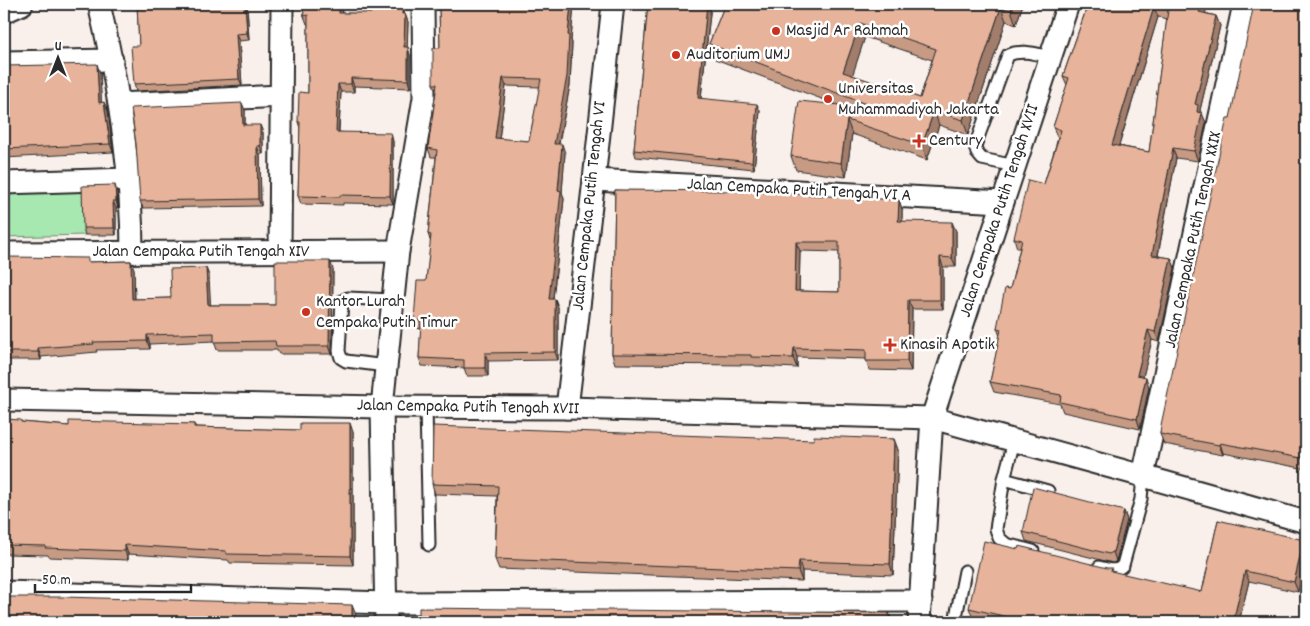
<svg xmlns="http://www.w3.org/2000/svg" width="1310" height="626" viewBox="0 0 1310 626" font-family="Dekko,sans-serif">
<rect width="100%" height="100%" fill="#faf0eb"/>
<filter id="ink" filterUnits="userSpaceOnUse"><feTurbulence type="fractalNoise" baseFrequency=".02" numOctaves="2"/><feDisplacementMap in="SourceGraphic" scale="10" xChannelSelector="R" yChannelSelector="G"/><feConvolveMatrix kernelMatrix="1 2 1 2 8 2 1 2 1" color-interpolation-filters="sRGB"/></filter>
<g filter="url(#ink)">
<!-- green -->
<polygon fill="#a7e7b0" stroke="#69896e" points="84,188 85,235 4,237 4,190"/>
<g fill="none" stroke-linecap="round" stroke-linejoin="round">
<!-- service casing -->
<g stroke="#2b2b2b" stroke-width="15">
<g id="service">
<path d="M1015,166l-33,-7 -5,-6 -2,-7 33,-91c14,-6 28,-1 42,2"/>
<polyline points="386,366 346,361 341,358 339,351 342,301 348,298 393,300"/>
<polyline points="426,407 429,545"/>
<polyline points="1014,441 1004,479 996,529 999,538 1006,544 1033,551"/>
<polyline points="1004,479 1048,491"/>
<path d="M1099,567c9,2 17,6 24,-2l18,-66 2,-23"/>
<polyline points="955,622 965,571"/>
</g>
</g>
<!-- minor casing -->
<g stroke="#2b2b2b" stroke-width="25">
<g id="minor">
<path d="M99,4c19,81 33,164 33,248"/>
<polyline points="4,12 22,4"/>
<polyline points="4,62 112,60"/>
<polyline points="119,104 281,96"/>
<polyline points="594,180 1003,202"/>
<polyline points="4,183 129,179"/>
<polyline points="280,251 282,4"/>
<polyline points="4,253 398,251"/>
<polyline points="4,400 382,407 567,408 932,418 1143,476 1306,522"/>
<polyline points="567,408 594,180 613,4"/>
<polyline points="1143,476 1244,4"/>
<polyline points="4,592 387,603 921,601"/>
<polyline points="386,622 382,407 398,251 424,98 423,4"/>
<polyline points="919,622 932,418 1068,4"/>
</g>
</g>
<!-- service -->
<use href="#service" stroke="#fff" stroke-width="11"/>
<!-- minor -->
<use href="#minor" stroke="#fff" stroke-width="21"/>
</g>
<!-- wall -->
<g fill="#c79a84" stroke="#2b2b2b" fill-rule="evenodd">
<polygon points="137,4 247,4 249,40 239,41 242,85 136,91 134,84 139,46"/>
<polygon points="303,4 341,4 342,13 405,14 408,22 407,47 410,55 410,88 354,86 354,92 341,92 339,132 393,141 393,204 343,203 343,205 301,204 298,196 300,128 298,122 308,93 308,24 307,24 304,16"/>
<path d="M439,4h135l-3,36 1,3 -2,42 -11,59 6,9 -3,39 2,7 -11,100h2l3,8v53l-70,1v15h-21l-3,-8 -42,-2 -3,-8 2,-29 -4,-1 -3,-8 12,-39 5,-38 -3,-9 8,-77h-5l-3,-9 8,-58 -3,-6 7,-36zM506,86l34,1 -11,54 -30,-2z"/>
<polygon points="648,4 711,4 701,99 760,111 754,169 636,157 634,150"/>
<path d="M725,4h298l-7,21 -10,-4 -38,114 -29,-10 -12,35 -75,-26 -6,43 -50,-7 -5,-14 44,-52 -120,-45 -6,-15zM865,37l67,23 -12,38 -68,-23z"/>
<path d="M1088,4h120l-3,9 11,3 4,10 -20,84 6,13 -8,38 -22,-3 -18,98 13,2 4,10 -16,74 -7,-2 -9,36 6,11 -9,42 -77,-17 -3,-8 -66,-12 -4,-10 10,-46 -3,-8 13,-39 10,-41h-3l-3,-10 30,-54 14,-46 -1,-1 -4,-10 14,-42 -4,-9zM1158,17l9,2 -18,133 -30,-6z"/>
<polygon points="1306,4 1306,469 1223,453 1223,455 1164,444 1160,434 1230,118"/>
<polygon points="4,66 100,73 101,103 108,111 113,152 4,158"/>
<polygon points="245,110 245,125 263,132 263,154 260,154 261,206 143,208 140,201"/>
<path d="M615,190l284,10 3,9v12l54,10v36h-13v42h-31l-1,62 -42,-1 -3,-11 -69,-2v11l-42,-2 -1,-1 -139,-1 -3,-10zM800,251l39,1v40l-40,-1z"/>
<polygon points="117,192 118,208 116,208 116,235 85,235 83,228"/>
<polygon points="131,261 134,269 135,299 171,298 206,268 209,276 210,305 275,305 333,269 332,354 279,354 277,350 217,350 214,341 150,344 150,349 96,350 97,352 41,357 41,360 4,360 4,297 7,297 89,262"/>
<polygon points="4,419 22,422 69,426 194,424 196,427 353,432 353,565 230,563 228,560 128,554 128,560 49,557 48,555 4,554"/>
<polygon points="894,439 898,450 893,575 802,571 802,581 499,569 495,559 497,496 435,494 432,484 814,440"/>
<polygon points="1124,511 1127,520 1116,561 1113,563 1026,541 1023,532"/>
<polygon points="1218,520 1306,546 1306,558 1298,592 1249,581 1239,622 989,622 973,618 969,608 1202,592"/>
</g>
<!-- shaded-wall -->
<g fill="#a27d6c" stroke="#2b2b2b">
<polygon points="245,4 247,4 249,40 247,33"/>
<polygon points="339,4 341,4 342,21 339,13"/>
<polygon points="402,4 404,4 405,22 402,14"/>
<polygon points="571,4 574,4 571,40 572,43 570,85 557,152 554,144 568,35"/>
<polygon points="707,4 711,4 700,105 698,98"/>
<polygon points="1013,4 1023,4 1016,25 1011,10"/>
<polygon points="1202,4 1208,4 1203,22 1199,12"/>
<polygon points="1001,7 1006,21 968,135 963,120"/>
<polygon points="1154,7 1158,17 1116,155 1112,145"/>
<polygon points="405,14 408,22 407,55 404,47"/>
<polygon points="1216,16 1220,26 1200,110 1201,115 1202,113 1206,123 1198,161 1194,151 1197,112 1195,104"/>
<polygon points="860,23 865,37 849,86 843,72"/>
<polygon points="236,34 239,41 242,85 239,79"/>
<polygon points="408,47 410,55 410,88 408,80"/>
<polygon points="97,64 100,73 102,111 99,103"/>
<polygon points="351,78 354,86 354,92 351,84"/>
<polygon points="503,78 506,86 498,147 495,138"/>
<polygon points="338,84 341,92 338,140 336,132"/>
<polygon points="104,102 108,111 113,152 110,144"/>
<polygon points="242,103 245,110 245,132 243,125"/>
<polygon points="757,104 760,111 754,169 752,162"/>
<polygon points="934,111 939,125 927,160 922,145"/>
<polygon points="847,120 852,134 846,177 841,163"/>
<polygon points="260,125 263,132 263,154 260,146"/>
<polygon points="391,133 393,141 393,204 390,196"/>
<polygon points="562,144 565,153 562,192 564,199 552,307 549,299"/>
<polygon points="257,146 260,154 261,206 258,199"/>
<polygon points="1173,148 1176,158 1156,265 1152,255"/>
<polygon points="115,185 117,192 118,208 116,201"/>
<polygon points="899,200 902,209 902,231 898,221"/>
<polygon points="113,201 116,208 116,235 114,228"/>
<polygon points="952,222 956,231 956,267 952,258"/>
<polygon points="796,242 800,251 799,301 795,291"/>
<polygon points="940,257 943,267 943,309 940,300"/>
<polygon points="1171,258 1175,268 1159,342 1155,332"/>
<polygon points="131,261 134,269 135,308 132,299"/>
<polygon points="330,261 333,269 332,354 329,346"/>
<polygon points="206,268 209,276 211,314 208,305"/>
<polygon points="555,299 558,307 558,360 555,352"/>
<polygon points="908,300 912,309 911,371 907,361"/>
<polygon points="1148,330 1152,340 1141,385 1137,375"/>
<polygon points="147,335 150,344 150,349 147,341"/>
<polygon points="38,348 41,357 41,360 38,352"/>
<polygon points="794,348 797,357 797,368 793,358"/>
<polygon points="485,353 488,361 488,376 485,368"/>
<polygon points="1146,377 1149,387 1140,429 1137,419"/>
<polygon points="350,423 353,432 353,565 350,556"/>
<polygon points="894,439 898,450 893,575 890,564"/>
<polygon points="1220,443 1223,453 1223,455 1219,445"/>
<polygon points="1124,511 1127,520 1116,561 1113,552"/>
<polygon points="1304,540 1306,546 1306,558 1298,592 1294,582"/>
<polygon points="125,545 128,554 128,560 125,551"/>
<polygon points="799,561 802,571 802,581 798,571"/>
<polygon points="1245,571 1249,581 1239,622 1233,622"/>
<polygon points="352,605 356,615 356,622 352,622"/>
<polygon points="889,613 893,622 889,622"/>
</g>
<!-- building -->
<g fill="#e7b39a" stroke="#2b2b2b" fill-rule="evenodd">
<polygon points="137,4 245,4 247,33 236,34 239,79 134,84 131,46 139,46"/>
<polygon points="303,4 339,4 339,13 371,13 371,4 402,4 402,14 405,14 404,47 408,47 408,80 351,78 351,84 338,84 336,132 391,133 390,196 340,195 340,197 298,196 300,122 298,122 299,92 308,93 308,15 304,16"/>
<path d="M439,4h132l-3,31h1l-2,41 -13,68h8l-4,46 3,1 -12,108h6v53l-70,1v15h-21v-8l-45,-2 2,-37 -7,-1 3,-39h9l5,-46 -3,-1 9,-84 -9,-2 9,-64h-4v-36h7zM503,78l38,1 -12,62 -34,-3z"/>
<polygon points="648,4 707,4 698,98 757,104 752,162 634,150"/>
<path d="M725,4h288l-2,6 -10,-3 -38,113 -29,-9 -12,34 -75,-25 -6,43 -50,-7 8,-55 72,7v-2l-162,-62zM860,23l76,26 -16,49 -77,-26z"/>
<path d="M1088,4h114l-3,8 17,4 -21,88 3,1 -1,7 5,1 -8,38 -21,-3 -21,107 19,3 -16,74 -7,-2 -11,45 9,2 -9,42 -77,-17 1,-7 -71,-13 11,-53 -4,-1 8,-40 5,1 12,-49 -8,-2 14,-58 16,4 17,-54 -8,-3 16,-49 -6,-2zM1154,7l14,3 -19,142 -37,-7z"/>
<polygon points="1254,4 1306,4 1306,459 1220,443 1219,445 1160,434 1161,425 1227,118 1230,118"/>
<polygon points="97,64 99,103 104,102 110,144 4,149 4,66"/>
<polygon points="242,103 243,125 260,125 260,146 257,146 258,199 140,201 136,144 131,108"/>
<polygon points="115,185 116,201 113,201 114,228 83,228 82,186"/>
<path d="M615,190l127,1 157,9 -1,21 54,1v36l-12,-1v43h-32l-1,61h-41v-11l-72,-2 -1,10 -42,-1v-2l-139,-1zM796,242h43v50l-44,-1z"/>
<polygon points="7,257 88,258 88,262 131,261 132,299 171,298 170,269 206,268 208,305 275,305 275,261 330,261 329,346 276,346 275,341 214,342 214,333 147,335 147,341 93,342 94,344 38,348 38,352 4,352 4,297 7,297"/>
<polygon points="4,419 21,420 21,422 69,426 69,421 194,424 194,427 300,430 300,423 350,423 350,556 226,554 226,551 125,545 125,551 45,548 46,546 4,545"/>
<polygon points="433,426 814,440 814,436 894,439 890,564 799,561 798,571 495,559 498,486 432,484"/>
<polygon points="1033,487 1124,511 1113,552 1109,554 1023,532"/>
<polygon points="1218,520 1304,540 1294,582 1245,571 1233,622 1029,622 969,608 984,541 1018,549 1019,546 1107,568 1112,568 1111,571 1202,592"/>
<polygon points="4,597 63,597 352,605 352,622 4,622"/>
<polygon points="419,608 889,613 889,622 419,622"/>
</g>
</g>
<!-- markers -->
<g fill="#c8321e" stroke="#fff" stroke-width="2">
<circle cx="776" cy="31" r="5"/>
<circle cx="676" cy="55" r="5"/>
<circle cx="828" cy="99" r="5"/>
<path d="M916.5 133.5h5v5h5v5h-5v5h-5v-5h-5v-5h5z"/>
<circle cx="306" cy="312" r="5"/>
<path d="M887.5 337.5h5v5h5v5h-5v5h-5v-5h-5v-5h5z"/>
</g>
<g text-anchor="middle" dominant-baseline="central" stroke-width="5" stroke-linejoin="round" paint-order="stroke">
<!-- poi labels -->
<g font-size="18" fill="#2b2b2b" stroke="#fff" text-anchor="start">
<text x="786" y="31">Masjid Ar Rahmah</text>
<text x="686" y="55">Auditorium UMJ</text>
<text x="838" y="89">Universitas<tspan x="838" dy="21">Muhammadiyah Jakarta</tspan></text>
<text x="929" y="141">Century</text>
<text x="316" y="302">Kantor Lurah<tspan x="316" dy="21">Cempaka Putih Timur</tspan></text>
<text x="900" y="345">Kinasih Apotik</text>
</g>
<!-- street labels -->
<g font-size="18" fill="#2b2b2b" stroke="#fff">
<text transform="translate(799 191) rotate(3)">Jalan Cempaka Putih Tengah VI A</text>
<text transform="translate(590 206) rotate(-84)">Jalan Cempaka Putih Tengah VI</text>
<text transform="translate(1000 211) rotate(-72)">Jalan Cempaka Putih Tengah XVII</text>
<text transform="translate(1194 240) rotate(-78)">Jalan Cempaka Putih Tengah XXIX</text>
<text x="201" y="252">Jalan Cempaka Putih Tengah XIV</text>
<text transform="translate(468 408) rotate(1)">Jalan Cempaka Putih Tengah XVII</text>
</g>
</g>
<!-- margin -->
<rect width="1310" height="626" fill="none" stroke="#fff" stroke-width="20"/>
<rect x="10" y="10" width="1290" height="606" fill="none" stroke="#2b2b2b" stroke-width="2" filter="url(#ink)"/>
<!-- north arrow -->
<g transform="translate(58 58)" stroke="#ffffff" stroke-width="4" paint-order="stroke">
<path d="M0-4L9 19L0 12L-9 19Z" fill="#2b2b2b"/>
<text y="-8" font-size="14" font-weight="bold" text-anchor="middle" fill="#2b2b2b">U</text>
</g>
<!-- scale -->
<path d="M35 584v8h156v-8" fill="none" stroke="#2b2b2b" stroke-width="2.5"/>
<text x="42" y="584" font-size="15" fill="#2b2b2b" stroke="#ffffff" stroke-width="4" paint-order="stroke">50 m</text>
</svg>
